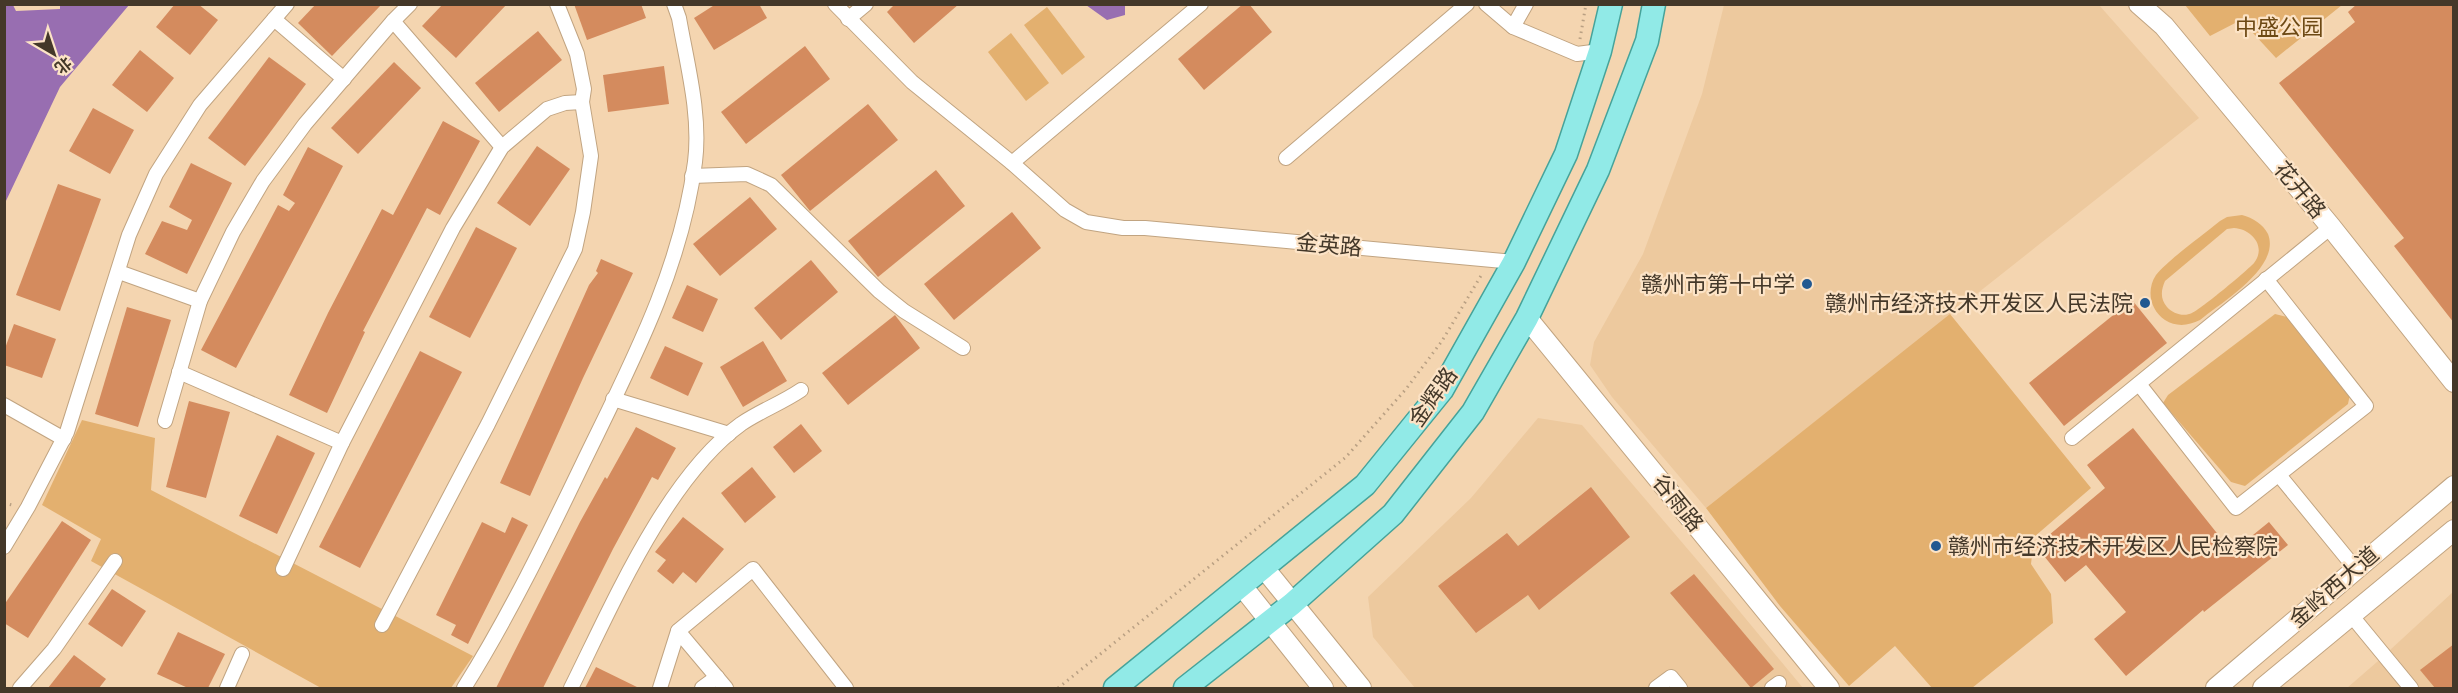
<svg xmlns="http://www.w3.org/2000/svg" width="2458" height="693" viewBox="0 0 2458 693" font-family="Cabin,'Noto Sans SC',sans-serif">
<rect width="100%" height="100%" fill="#f4d5b0"/>
<!-- built -->
<g fill="#edc99e">
<polygon points="1724,5 2099,5 2199,118 1706,508 1612,397 1590,365 1594,342 1643,254 1702,94"/>
<polygon points="1538,418 1582,425 1703,567 1803,688 1415,688 1373,637 1368,597 1471,498"/>
<polygon points="2453,592 2453,688 2347,688 2377,662"/>
</g>
<!-- green -->
<g fill="#e3b06f" fill-rule="evenodd">
<polygon points="2185,5 2342,5 2276,58 2241,20 2210,36"/>
<polygon points="1047,7 1085,57 1062,75 1024,25"/>
<polygon points="1011,33 1049,83 1026,101 988,52"/>
<path d="M2242,215c11,3 21,9 26,19 13,33 -46,68 -68,86 -12,6 -24,7 -35,0 -15,-10 -19,-30 -9,-45 12,-15 47,-40 64,-54l7,-4zM2234,228c17,1 33,18 20,35 -5,6 -54,47 -62,50 -8,4 -19,1 -25,-6 -7,-8 -6,-17 -2,-26l62,-52z"/>
<polygon points="1950,314 2091,488 2034,537 2031,564 2051,594 2053,623 1972,688 1932,688 1895,646 1849,686 1780,606 1706,508"/>
<polygon points="2275,314 2287,317 2350,394 2348,404 2245,486 2231,482 2163,403 2168,395"/>
<polygon points="82,420 155,438 151,490 473,656 451,688 321,688 91,561 101,539 42,505"/>
</g>
<!-- water -->
<g fill="#986eb1">
<polygon points="5,4 13,5 16,11 60,9 60,5 129,5 60,87 5,203"/>
<polygon points="1086,5 1125,5 1125,15 1107,20"/>
</g>
<!-- building -->
<g fill="#d48b5e">
<polygon points="175,4 198,4 218,20 190,55 156,27"/>
<polygon points="316,4 382,4 332,56 298,23"/>
<polygon points="443,4 507,4 456,58 422,26"/>
<polygon points="574,4 641,4 646,18 587,40"/>
<polygon points="716,4 759,4 767,18 714,50 694,18"/>
<polygon points="895,4 959,4 914,43 887,12"/>
<polygon points="1243,4 1249,4 1272,32 1204,90 1178,59"/>
<polygon points="2357,4 2454,4 2454,323 2394,246 2404,238 2279,83 2355,22 2348,12"/>
<polygon points="538,31 562,60 499,112 475,83"/>
<polygon points="805,46 830,79 746,144 721,112"/>
<polygon points="140,50 174,78 147,112 112,85"/>
<polygon points="269,57 306,84 245,166 208,138"/>
<polygon points="394,62 421,88 358,154 331,128"/>
<polygon points="664,66 669,104 608,112 603,75"/>
<polygon points="868,104 898,140 810,211 781,175"/>
<polygon points="93,108 134,130 110,174 69,151"/>
<polygon points="443,121 480,141 440,215 427,208 363,331 365,332 327,413 289,395 328,313 382,209 393,215"/>
<polygon points="537,146 570,169 530,226 497,203"/>
<polygon points="308,147 343,166 236,368 201,350 278,205 289,211 295,203 283,195"/>
<polygon points="191,163 232,183 187,274 145,254 162,221 187,230 192,220 169,207"/>
<polygon points="936,170 965,206 878,277 848,241"/>
<polygon points="58,184 101,199 60,311 16,295"/>
<polygon points="750,197 777,229 720,276 693,244"/>
<polygon points="1012,212 1041,248 954,320 924,284"/>
<polygon points="476,227 517,248 470,338 429,317"/>
<polygon points="601,259 633,273 583,378 530,496 500,483 589,285 598,273 596,271"/>
<polygon points="811,260 838,292 781,340 754,308"/>
<polygon points="687,285 718,299 703,332 672,318"/>
<polygon points="2132,300 2167,343 2064,426 2029,383"/>
<polygon points="127,307 171,320 138,427 95,414"/>
<polygon points="895,315 920,348 848,405 822,373"/>
<polygon points="14,324 56,339 42,378 4,365 4,351"/>
<polygon points="763,341 787,381 743,407 720,367"/>
<polygon points="665,346 703,363 688,396 650,378"/>
<polygon points="420,351 462,372 360,568 319,547"/>
<polygon points="189,401 230,412 206,498 166,487"/>
<polygon points="801,424 822,451 794,473 773,447"/>
<polygon points="636,427 676,448 658,480 652,477 613,549 543,688 496,688 580,522 605,477 607,479"/>
<polygon points="2133,428 2232,552 2269,522 2288,545 2204,612 2203,610 2126,676 2094,639 2126,612 2086,565 2065,582 2036,546 2105,488 2087,465"/>
<polygon points="277,435 315,453 277,534 239,516"/>
<polygon points="752,467 776,497 745,523 721,493"/>
<polygon points="1591,487 1630,537 1539,610 1528,595 1476,633 1438,586 1507,533 1518,546"/>
<polygon points="512,517 528,525 468,644 451,635 456,625 436,615 482,522 505,533"/>
<polygon points="683,517 724,549 696,583 683,572 673,584 657,571 666,560 655,552"/>
<polygon points="62,521 91,540 28,638 4,623 4,605"/>
<polygon points="1694,574 1774,669 1751,688 1670,593"/>
<polygon points="112,589 146,611 122,647 88,624"/>
<polygon points="178,632 225,654 208,688 188,688 157,674"/>
<polygon points="2454,644 2454,688 2435,688 2420,670"/>
<polygon points="74,655 106,679 99,688 48,688"/>
<polygon points="596,667 639,688 585,688"/>
</g>
<g fill="none" stroke-linecap="round" stroke-linejoin="round">
<!-- street casing -->
<g stroke="#c1a481" stroke-width="16">
<g id="street">
<polyline points="835,4 912,82 1012,163 1065,210 1086,222 1123,228 1145,228 1514,262"/>
<polyline points="1486,4 1513,27"/>
<polyline points="1526,4 1513,27 1577,54 1600,51"/>
<polyline points="274,19 344,79"/>
<polyline points="848,19 866,4"/>
<polyline points="393,21 502,147"/>
<polyline points="1286,158 1467,4"/>
<polyline points="1012,163 1201,4"/>
<polyline points="692,176 747,174 771,185 879,291 904,311 963,348"/>
<polyline points="119,272 200,301"/>
<polyline points="179,372 342,443"/>
<polyline points="2139,384 2236,508 2366,406 2266,279"/>
<polyline points="613,399 729,434"/>
<polyline points="4,405 64,439"/>
<polyline points="165,421 200,301 233,232 263,181 305,124 393,21 410,4"/>
<polyline points="2072,438 2331,227"/>
<polyline points="2279,475 2355,568"/>
<polyline points="4,547 28,507 67,432 129,235 156,174 200,105 287,4"/>
<polyline points="283,569 342,443 453,228 502,147 547,109 565,103 582,102"/>
<polyline points="2351,615 2411,688"/>
<polyline points="382,625 488,424 575,249 583,212 591,156 582,102 584,89 577,54 557,4"/>
<polyline points="678,631 726,688"/>
<polyline points="20,688 54,649 115,561"/>
<polyline points="227,688 242,654"/>
<path d="M464,688c45,-72 82,-148 119,-225 47,-97 98,-192 112,-301 6,-47 -8,-98 -16,-144l-5,-14"/>
<path d="M571,688c41,-82 95,-210 170,-264 19,-13 41,-21 60,-34"/>
<polyline points="660,688 678,631 753,569 846,688"/>
<polyline points="702,688 717,677"/>
<polyline points="1656,688 1671,677 1680,688"/>
<polyline points="1772,688 1779,683"/>
</g>
</g>
<!-- secondary casing -->
<g stroke="#c1a481" stroke-width="22">
<g id="secondary">
<polyline points="2139,4 2164,26 2331,227 2454,382"/>
<polyline points="1527,318 1829,688"/>
<polyline points="1264,568 1361,688"/>
<polyline points="1242,586 1323,688"/>
<polyline points="2216,688 2454,486"/>
<polyline points="2263,688 2454,530"/>
</g>
</g>
<!-- primary casing -->
<g stroke="#46a39a" stroke-width="25">
<g id="primary">
<polyline points="1115,688 1365,485 1442,390 1514,262 1566,154 1600,51 1611,4"/>
<polyline points="1185,688 1292,604 1393,514 1473,412 1527,318 1598,170 1647,41 1654,4"/>
</g>
</g>
<!-- path -->
<g stroke="#b9a083" stroke-width="3" stroke-dasharray="1.5 4.5" stroke-linecap="butt">
<polyline points="1580,39 1586,4"/>
<polyline points="4,503 12,505"/>
<polyline points="1058,688 1346,457 1406,389 1442,341 1482,274"/>
</g>
<!-- street -->
<use href="#street" stroke="#fff" stroke-width="14"/>
<!-- secondary -->
<use href="#secondary" stroke="#fff" stroke-width="20"/>
<!-- primary -->
<use href="#primary" stroke="#91eae7" stroke-width="22"/>
</g>
<!-- markers -->
<g fill="#235991" stroke="#fce3c6" stroke-width="2">
<circle cx="1807" cy="284" r="6"/>
<circle cx="2145" cy="303" r="6"/>
<circle cx="1936" cy="546" r="6"/>
</g>
<g text-anchor="middle" dominant-baseline="central" stroke-width="4.5" stroke-linejoin="round" paint-order="stroke">
<!-- park labels -->
<g font-size="22" fill="#6d4914" stroke="#fce3c6">
<text x="2279" y="27">中盛公园</text>
</g>
<!-- street labels -->
<g font-size="22" fill="#443829" stroke="#fce3c6">
<text transform="translate(2300 190) rotate(50)">花开路</text>
<text transform="translate(1329 245) rotate(5)">金英路</text>
<text transform="translate(1433 397) rotate(-55)">金辉路</text>
<text transform="translate(1678 503) rotate(51)">谷雨路</text>
<text transform="translate(2334 587) rotate(-41)">金岭西大道</text>
</g>
<!-- poi labels -->
<g font-size="22" fill="#443829" stroke="#fce3c6" text-anchor="end">
<text x="1795" y="284">赣州市第十中学</text>
<text x="2133" y="303">赣州市经济技术开发区人民法院</text>
<text x="1948" y="546" text-anchor="start">赣州市经济技术开发区人民检察院</text>
</g>
</g>
<!-- border -->
<rect width="2458" height="693" fill="none" stroke="#443829" stroke-width="12"/>
<!-- north arrow -->
<g transform="translate(54 54) rotate(141)" stroke="#fce3c6" stroke-width="4.5" paint-order="stroke">
<path d="M0-4.5L10 22L0 15L-10 22Z" fill="#443829"/>
<text y="-9" font-size="16" font-weight="bold" text-anchor="middle" fill="#443829">北</text>
</g>
</svg>
